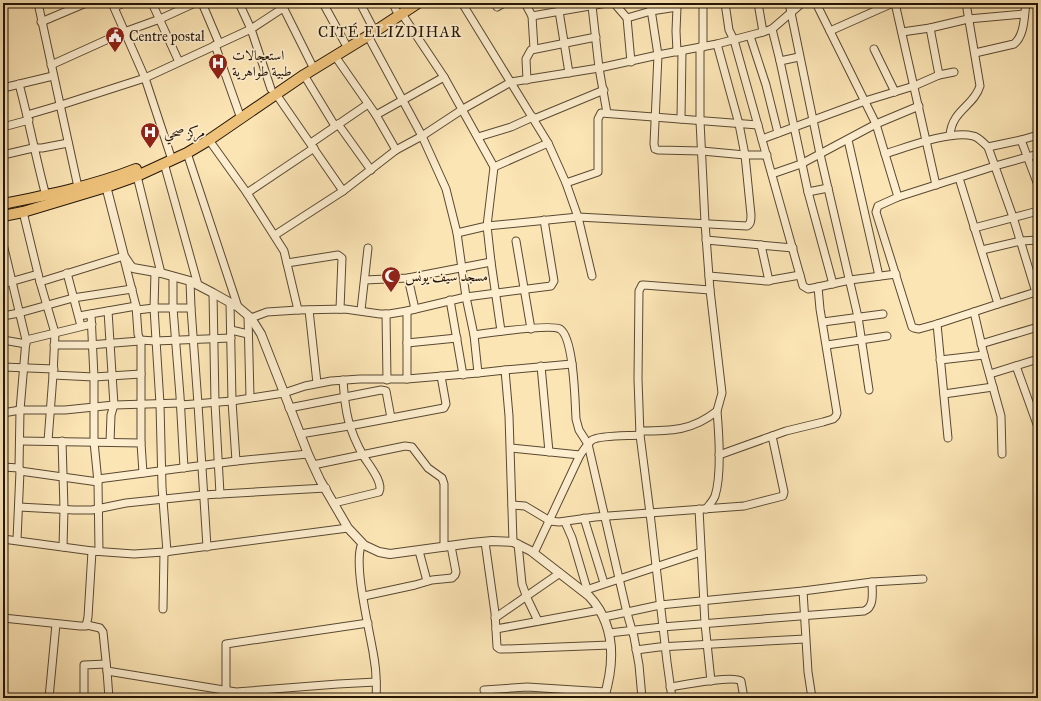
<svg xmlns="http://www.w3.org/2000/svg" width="1041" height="701" viewBox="0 0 1041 701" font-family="'IM FELL Great Primer',Amiri,serif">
<rect width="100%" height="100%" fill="#fce5b5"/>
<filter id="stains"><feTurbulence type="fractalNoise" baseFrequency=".005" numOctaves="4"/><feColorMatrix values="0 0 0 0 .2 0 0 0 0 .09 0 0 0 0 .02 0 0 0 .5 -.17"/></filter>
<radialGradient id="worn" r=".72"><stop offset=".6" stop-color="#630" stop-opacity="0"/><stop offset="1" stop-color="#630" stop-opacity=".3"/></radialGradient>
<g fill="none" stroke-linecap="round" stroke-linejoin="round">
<!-- minor casing -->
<g stroke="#594932" stroke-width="9">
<g id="minor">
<polyline points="38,3 78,187"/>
<polyline points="112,3 145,78 172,160"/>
<polyline points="152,3 179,62"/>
<polyline points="202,3 219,43"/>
<polyline points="239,3 251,29 271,89"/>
<polyline points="281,3 314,69"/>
<polyline points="323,3 345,43"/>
<polyline points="360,3 372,26"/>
<polyline points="393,3 396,10"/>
<polyline points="462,3 548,143 566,183 578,217 592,276"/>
<polyline points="525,3 532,16"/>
<polyline points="614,3 627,18 631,62"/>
<polyline points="650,3 658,55 654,144 655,149 658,150 702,151 745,155 767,155"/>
<polyline points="725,3 729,30 734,40 803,286 808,289 818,287"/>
<polyline points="758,3 763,32"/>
<polyline points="789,3 820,154 858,317 869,390"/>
<polyline points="816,3 876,124 885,154"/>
<polyline points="895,3 936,185"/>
<polyline points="592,6 599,68 607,113"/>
<polyline points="115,7 124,3"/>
<polyline points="497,7 504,3"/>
<polyline points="677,7 676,31 677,52"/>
<polyline points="559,11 569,73"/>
<polyline points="402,14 444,77 494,167 487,226 457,233"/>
<polyline points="627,18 651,11 677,7 677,3"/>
<polyline points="41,22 86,3"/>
<polyline points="930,28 939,75"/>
<polyline points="772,29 780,61 808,192 833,284"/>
<polyline points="830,31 893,3"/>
<polyline points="902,32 930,28 968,19 1024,14"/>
<polyline points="368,36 422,136 446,189 457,233 466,297 474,335 478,373 505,370 509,416 513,542"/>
<polyline points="750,36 766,85 778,133"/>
<polyline points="215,45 239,113"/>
<polyline points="703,47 703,3"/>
<polyline points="534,49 532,16 607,3"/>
<polyline points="874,49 895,92"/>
<path d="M975,53l39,-9c11,-9 10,-28 12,-41"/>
<polyline points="335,56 376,115 396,150"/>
<polyline points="780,61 799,57"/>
<polyline points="51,65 124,32 160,19 195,3"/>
<polyline points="304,75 335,126"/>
<polyline points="527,80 526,59 531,50 596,37"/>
<path d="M19,84c10,37 17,75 27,112"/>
<polyline points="3,88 53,76"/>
<polyline points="276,94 343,191"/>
<polyline points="27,115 61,105 145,78 251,29 283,8"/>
<polyline points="376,115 444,77"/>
<polyline points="534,119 604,90"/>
<polyline points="681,119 682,51"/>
<polyline points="338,124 371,170"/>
<polyline points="3,127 29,120"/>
<path d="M950,135c2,-25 24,-29 30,-49l-14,-83"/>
<polyline points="478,137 511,127 533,117"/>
<polyline points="762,139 865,101 914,86 939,75 954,72"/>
<polyline points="209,140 247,193 284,251 298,310"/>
<polyline points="848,140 879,276"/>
<polyline points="1021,140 1038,185"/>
<polyline points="311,143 368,104"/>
<polyline points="988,147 1013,217 1038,299"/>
<polyline points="187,153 238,307"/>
<polyline points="3,155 33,148 42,148 68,143"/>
<polyline points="164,163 198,285"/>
<polyline points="494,167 548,143"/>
<polyline points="772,174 801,164 876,124 919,106"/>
<polyline points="137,176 161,273"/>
<polyline points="959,178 998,304 937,324 919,329 914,328 912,327 876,212 878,206 898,197 995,166 1038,154"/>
<polyline points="566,183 598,172 598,119 601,113 758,125"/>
<polyline points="808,192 828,188"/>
<polyline points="247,193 314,148"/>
<path d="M898,197l-13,-43c22,-7 67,-24 88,-18 6,1 10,7 15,11l33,-7 17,-5"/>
<polyline points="23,212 40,282 55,333 53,375 48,441"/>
<polyline points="974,228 1038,211"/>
<polyline points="275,235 343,191 396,150 422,136 463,109 511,82 599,68 658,55 717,44 763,32 772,29 802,3"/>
<polyline points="706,240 793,248"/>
<polyline points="516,241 531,329"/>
<polyline points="3,244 26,340 20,410 19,468"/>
<polyline points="761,245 769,281"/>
<polyline points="982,250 1021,241 1038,240"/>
<polyline points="124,259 136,306 138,334 141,343 141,443 143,473"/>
<polyline points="287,263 338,255 342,258 340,309"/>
<polyline points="155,272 154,308 160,404 162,487 167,552"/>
<polyline points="67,273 81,326"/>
<polyline points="709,276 766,281 800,275"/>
<polyline points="173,277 173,308 180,396 184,468"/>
<polyline points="408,278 415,309"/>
<polyline points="365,280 408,278 491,262"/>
<polyline points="190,281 191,308 198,404 207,547"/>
<polyline points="40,282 124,256"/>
<polyline points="3,284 38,274"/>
<polyline points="213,293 215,403 220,494"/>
<polyline points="450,300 463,375"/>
<polyline points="230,303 232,401 236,461"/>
<polyline points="998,304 1036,292"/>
<polyline points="137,310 154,308 191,308"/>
<polyline points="309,310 317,383"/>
<polyline points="361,310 368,248"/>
<polyline points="108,311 114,405 111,415 110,442"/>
<polyline points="407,311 407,379"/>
<polyline points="974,312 984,355 1001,416 1002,454"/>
<polyline points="91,314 94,377 94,442 98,482 99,551"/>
<polyline points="386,314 387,380"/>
<polyline points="3,316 19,313 73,298 132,289"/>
<polyline points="79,316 136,306"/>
<polyline points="248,316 250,398"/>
<polyline points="251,318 267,312 298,310 345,309 380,314 389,314 407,311 466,297 551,286 554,281 544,220"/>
<polyline points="823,322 883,314"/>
<polyline points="937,324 948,438"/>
<polyline points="231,330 248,334"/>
<path d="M501,331l-10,-69 -4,-36 91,-9 169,9c4,-2 4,-6 4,-11l-6,-60 -6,-31 -22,-80"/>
<path d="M474,335c14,-2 77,-11 86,-6 14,9 15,72 16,90l3,11 9,14 39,169 7,24 5,28 3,33"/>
<polyline points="3,340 26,344"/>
<polyline points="26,340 92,324"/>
<polyline points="140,340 155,341 231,338"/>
<polyline points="407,343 457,338"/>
<polyline points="981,344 1038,327"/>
<polyline points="54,345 89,345 140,341"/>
<polyline points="827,345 887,336"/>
<polyline points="940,360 984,355"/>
<polyline points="541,366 549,452"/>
<polyline points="1016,366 1038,427"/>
<polyline points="3,367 54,369"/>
<polyline points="505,370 572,364"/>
<polyline points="990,374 1038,359"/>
<polyline points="53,375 94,377 141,374"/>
<polyline points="944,394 993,387"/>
<polyline points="181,405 232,401 284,393 305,386 331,381 360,379 407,379 478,373"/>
<polyline points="289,408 381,390 386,391 391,418"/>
<polyline points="3,413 20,410 65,410 114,405 181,403"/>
<path d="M640,431c31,0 52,0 77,-20l5,-18 -12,-103 -5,-67 -5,-102v-74"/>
<polyline points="300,434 349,426 444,408 446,404 441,376"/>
<polyline points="20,441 141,443"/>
<polyline points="62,441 64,509 63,547"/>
<polyline points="511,448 580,455"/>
<polyline points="719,455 772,436"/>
<polyline points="313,465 405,446 412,447 428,468 442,478 444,484 444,547"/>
<polyline points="3,467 19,468 20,471 17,540"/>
<polyline points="20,471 98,482"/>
<polyline points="98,479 236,461 308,454"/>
<path d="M334,503l45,-11c5,-9 -10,-27 -15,-35 -16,-28 -19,-46 -21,-77"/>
<polyline points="512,505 525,506 550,521 559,522 595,517 744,506 783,496 784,492 772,436 786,431 823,422 833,419 836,416 837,413 820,309 818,287 850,280 896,274"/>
<polyline points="19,507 74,510 92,510 126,503 203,495 326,488"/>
<polyline points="699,509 705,624 711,681"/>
<path d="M706,509c3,-4 7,-8 9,-13 7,-22 4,-62 2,-85"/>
<polyline points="584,518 604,583"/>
<polyline points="565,522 572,538 587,589"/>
<polyline points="3,539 92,551"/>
<polyline points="485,542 495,613 497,647 500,649 505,649 610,645"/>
<polyline points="518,544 522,584 527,598 538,621"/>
<path d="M364,545l-3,1c-7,21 8,82 12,106 3,15 4,30 3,46"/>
<polyline points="419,551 427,581"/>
<path d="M534,553l46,-98c4,-5 7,-11 12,-15 8,-5 37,-4 48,-5"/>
<polyline points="583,591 701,552"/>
<polyline points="803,591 808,672 812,698"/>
<polyline points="364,596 415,585 432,580 452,578 455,575 456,572 451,546"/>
<polyline points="163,609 164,552"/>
<polyline points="604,617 660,605 803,591 872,582 923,579"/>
<polyline points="3,618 80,626 86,626 88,617 92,551 134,554 164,552 348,528"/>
<polyline points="495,618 560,573"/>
<polyline points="87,625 100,628 103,632 107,671 236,692 338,684 376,682"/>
<polyline points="496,629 600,610"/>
<path d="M609,633l53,-6 202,-16c11,-4 8,-19 8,-29"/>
<polyline points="636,650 659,647 805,639"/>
<polyline points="107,671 109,698"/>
<path d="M670,687c13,-2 63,-12 71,-6l3,17"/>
<polyline points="484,690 527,687 606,692"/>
<polyline points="226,691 226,644 368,623"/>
<polyline points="49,698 56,624"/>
<polyline points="84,698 84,665 106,664"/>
<polyline points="672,698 667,662 650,513 640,435 638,379 639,291 642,285 644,285 710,290"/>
</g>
</g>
<!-- tertiary casing -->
<g stroke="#594932" stroke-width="10">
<path id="tertiary" d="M105,182l19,74 6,9 3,3 28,5 29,8 23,12 25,14 13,11 10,16 47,120 12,26 28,48 16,17 15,7 11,2 81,-11 21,-2 21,1 18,9 58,45c27,29 26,66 15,102"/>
</g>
<!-- primary casing -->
<g stroke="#231507" stroke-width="12">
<g id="primary">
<path d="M3,204c45,-9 90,-18 133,-35"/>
<polyline points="3,216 23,212 106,187 137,176 187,153 209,140 304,75 371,34 418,3"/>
</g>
</g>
<!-- minor -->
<use href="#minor" stroke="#fdeecf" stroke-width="7"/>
<!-- tertiary -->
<use href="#tertiary" stroke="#fdeecf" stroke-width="8"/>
<!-- primary -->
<use href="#primary" stroke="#eec27a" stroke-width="10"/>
</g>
<!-- icons -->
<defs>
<g id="civic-pin" transform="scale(1)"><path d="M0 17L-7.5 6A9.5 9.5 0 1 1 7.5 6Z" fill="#8f2418" stroke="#fdeecf"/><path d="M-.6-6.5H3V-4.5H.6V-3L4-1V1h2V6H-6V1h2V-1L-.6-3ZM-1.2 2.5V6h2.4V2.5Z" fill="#fff"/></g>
<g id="hospital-pin" transform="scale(1)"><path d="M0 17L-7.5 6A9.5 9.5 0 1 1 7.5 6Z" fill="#8f2418" stroke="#fdeecf"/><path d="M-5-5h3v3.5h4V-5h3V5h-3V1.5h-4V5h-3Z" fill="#fff"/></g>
<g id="mosque-pin" transform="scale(1)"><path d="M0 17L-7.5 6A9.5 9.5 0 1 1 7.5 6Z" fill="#8f2418" stroke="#fdeecf"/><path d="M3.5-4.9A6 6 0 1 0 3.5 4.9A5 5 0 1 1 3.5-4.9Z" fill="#fff"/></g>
</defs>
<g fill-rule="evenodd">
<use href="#civic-pin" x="115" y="36"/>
<use href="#hospital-pin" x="218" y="63"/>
<use href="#hospital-pin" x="150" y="132"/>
<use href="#mosque-pin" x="391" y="276"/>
</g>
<g text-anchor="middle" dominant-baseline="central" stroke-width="3.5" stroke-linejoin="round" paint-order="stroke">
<!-- poi labels -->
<g font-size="14" fill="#231507" stroke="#fdeecf" text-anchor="start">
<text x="129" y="36">Centre postal</text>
<text x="232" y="55">استعجالات<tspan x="232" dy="16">طبية طواهرية</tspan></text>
<text x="164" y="132">مركز صحي</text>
<text x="405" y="276">مسجد سيف يونس</text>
</g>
<!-- neighbourhood labels -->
<g font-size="15" letter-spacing="1" fill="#231507" stroke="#fdeecf">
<text x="390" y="32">CITÉ ELIZDIHAR</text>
</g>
</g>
<!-- margin -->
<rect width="1041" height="701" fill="none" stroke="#fce5b5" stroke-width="16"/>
<rect x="4" y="4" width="1033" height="693" fill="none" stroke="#231507" stroke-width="2"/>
<rect x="8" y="8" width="1025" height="685" fill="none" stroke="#231507"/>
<rect width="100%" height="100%" filter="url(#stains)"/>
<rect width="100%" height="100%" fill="url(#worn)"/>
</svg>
